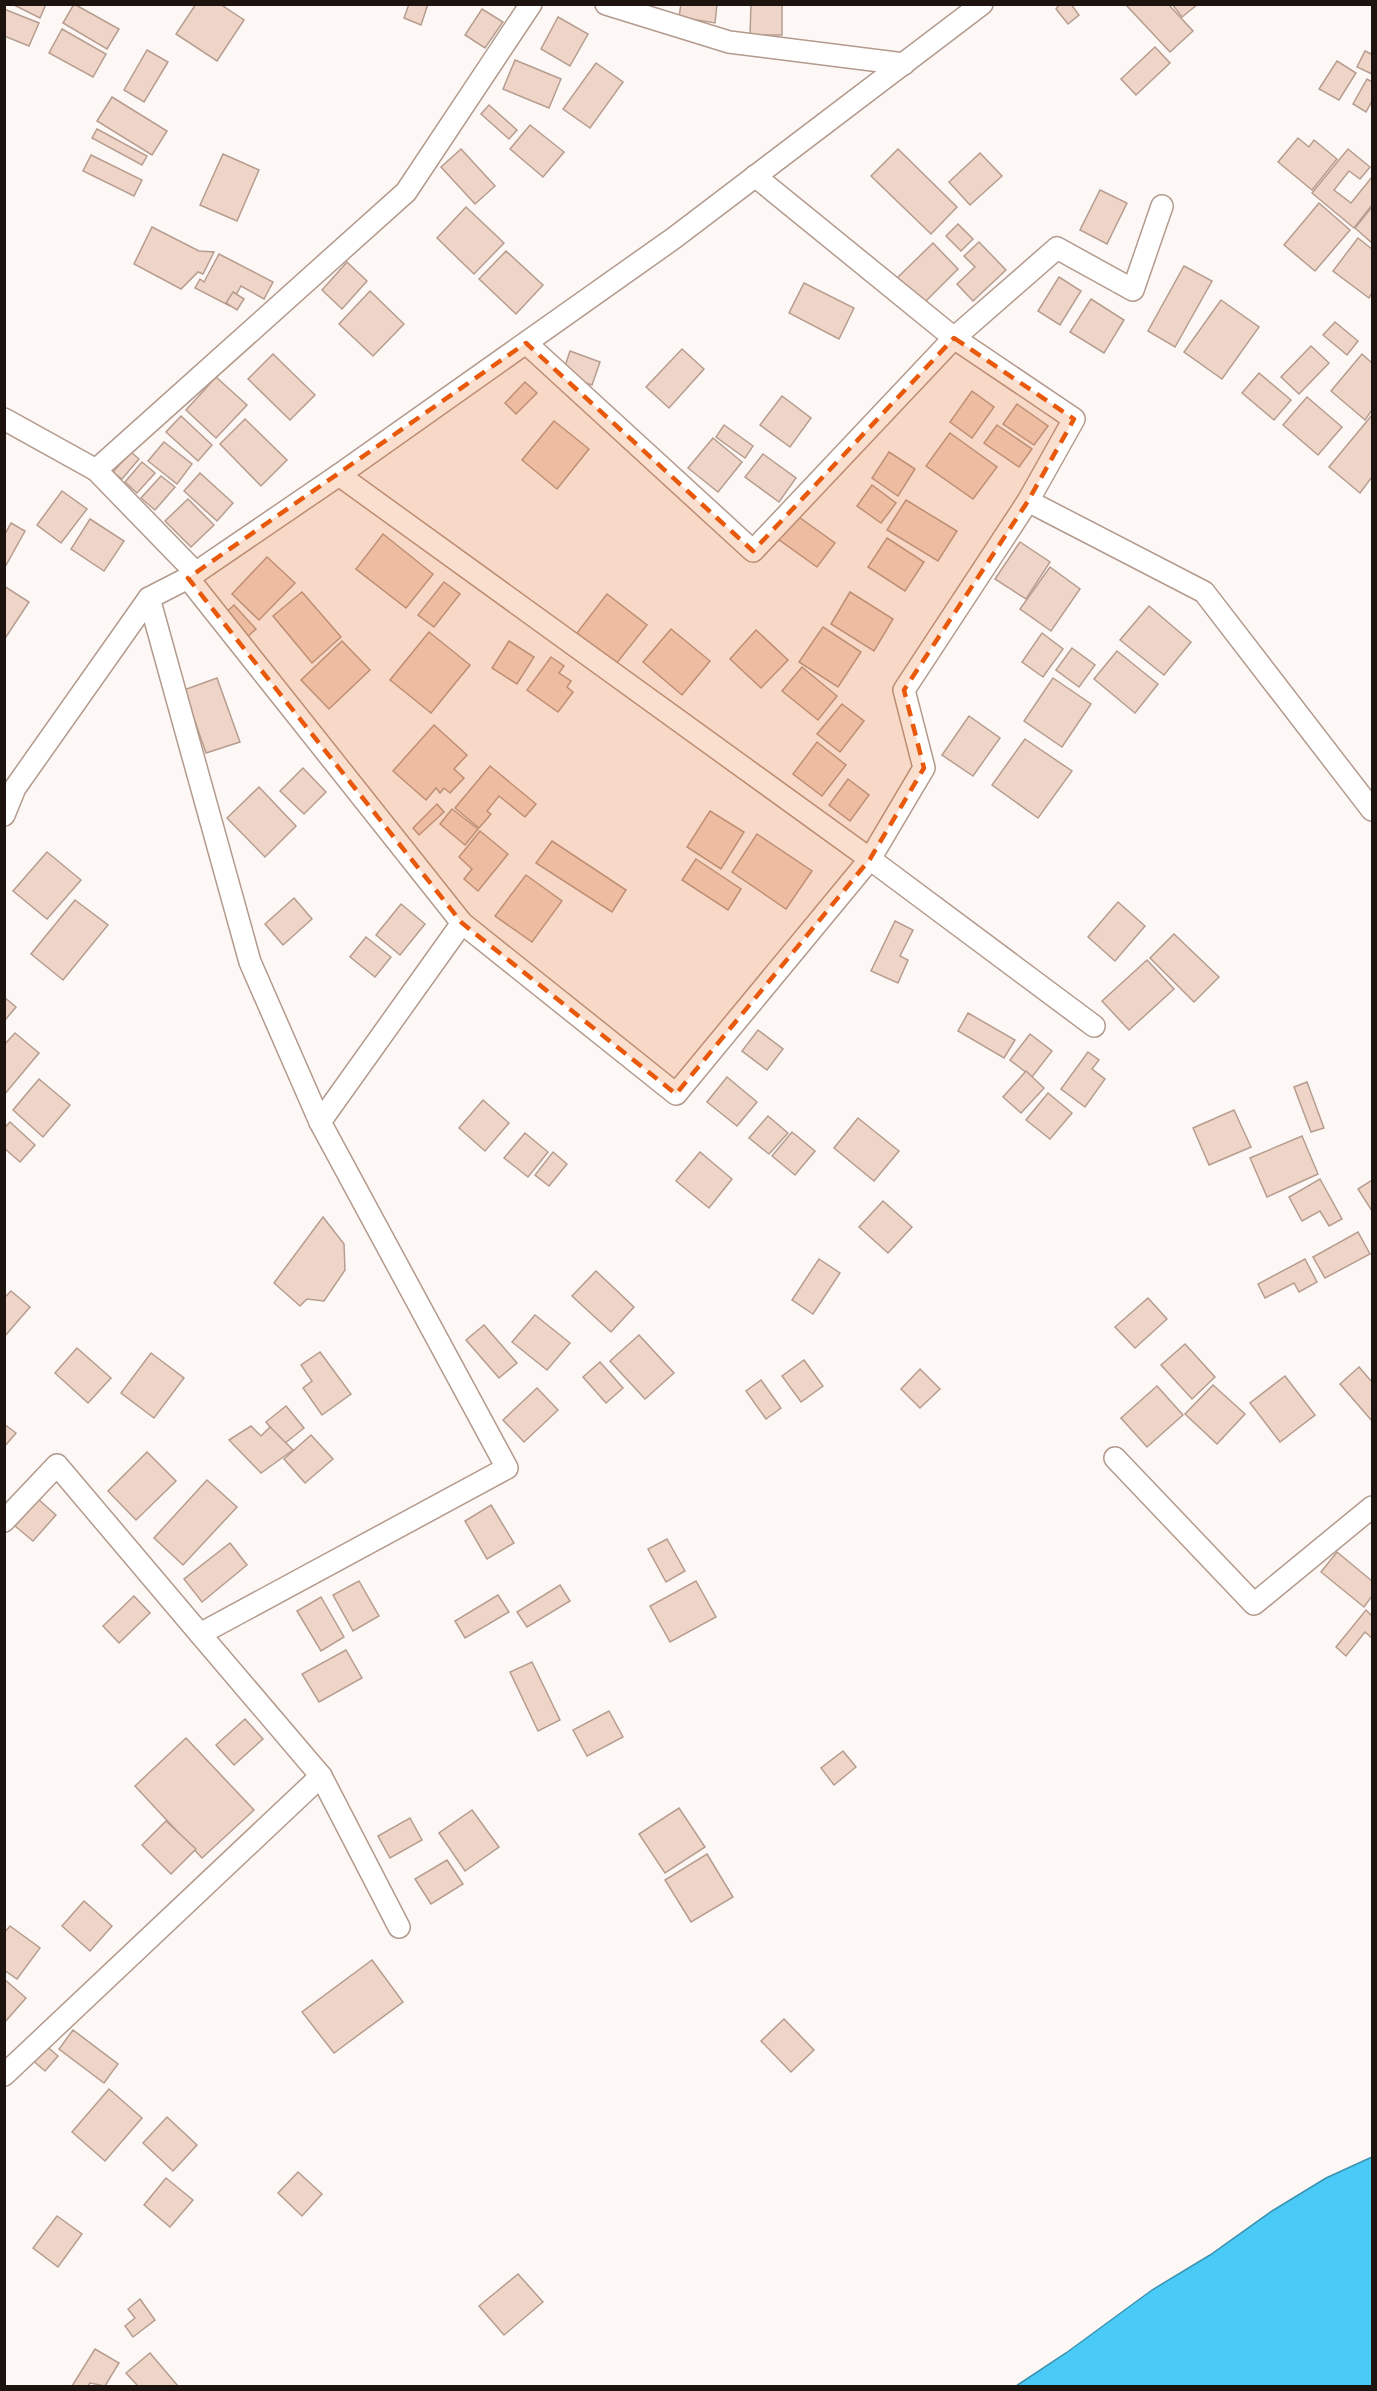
<svg xmlns="http://www.w3.org/2000/svg" width="1377" height="2391" viewBox="0 0 1377 2391" font-family="'Work Sans',sans-serif">
<rect width="100%" height="100%" fill="#fdf8f5"/>
<!-- water -->
<polygon fill="#49caf7" stroke="#3c93b1" stroke-width="1.5" points="1372,2157 1372,2386 1016,2386 1066,2353 1152,2290 1210,2255 1272,2211 1326,2178"/>
<!-- building -->
<g fill="#efd5c7" stroke="#b69d90" stroke-width="1.5">
<polygon points="12,4 46,4 40,18"/>
<polygon points="74,4 119,29 107,49 63,23"/>
<polygon points="196,4 220,4 244,20 217,61 176,34"/>
<polygon points="409,4 428,4 421,25 404,18"/>
<polygon points="681,4 717,4 715,23 679,17"/>
<polygon points="751,4 782,4 782,35 750,35"/>
<polygon points="1060,4 1071,4 1079,15 1068,24 1056,9"/>
<polygon points="1129,4 1168,4 1193,31 1170,52 1127,6"/>
<polygon points="1172,4 1198,4 1182,17"/>
<polygon points="4,9 39,23 29,46 4,36"/>
<polygon points="482,9 503,22 485,48 465,35"/>
<polygon points="558,17 588,34 570,66 541,49"/>
<polygon points="62,29 106,54 93,77 49,53"/>
<polygon points="1155,47 1170,63 1136,95 1121,79"/>
<polygon points="147,50 168,62 144,102 124,90"/>
<polygon points="1365,51 1371,54 1372,51 1372,74 1357,67"/>
<polygon points="515,60 561,79 549,108 503,89"/>
<polygon points="1337,61 1356,73 1339,100 1319,89"/>
<polygon points="596,63 623,82 590,128 563,109"/>
<polygon points="1367,79 1372,82 1372,101 1366,112 1353,104"/>
<polygon points="112,97 167,131 152,155 97,121"/>
<polygon points="489,105 517,130 509,139 481,114"/>
<polygon points="530,125 564,152 543,177 510,149"/>
<polygon points="97,129 147,156 142,165 92,138"/>
<polygon points="1298,138 1309,147 1314,140 1337,159 1312,190 1278,162"/>
<polygon points="461,149 495,186 475,204 441,167"/>
<polygon points="898,149 957,207 931,234 871,176"/>
<polygon points="1348,149 1370,167 1360,179 1349,171 1334,190 1351,203 1372,177 1372,205 1354,228 1312,193"/>
<polygon points="980,153 1002,176 970,205 949,182"/>
<polygon points="223,154 259,170 237,221 200,205"/>
<polygon points="91,155 142,180 134,196 83,171"/>
<polygon points="1100,190 1127,203 1107,244 1080,230"/>
<polygon points="1319,203 1350,230 1315,271 1284,245"/>
<polygon points="466,207 504,243 474,274 437,238"/>
<polygon points="1371,208 1372,209 1372,243 1355,228"/>
<polygon points="958,224 973,239 961,251 946,236"/>
<polygon points="152,227 199,251 214,252 203,274 198,272 181,289 134,264"/>
<polygon points="1358,238 1372,249 1372,293 1369,298 1333,271"/>
<polygon points="979,242 1006,270 973,301 957,284 975,267 964,256"/>
<polygon points="933,243 958,269 921,306 895,280"/>
<polygon points="506,251 543,285 516,314 479,279"/>
<polygon points="219,254 273,282 264,299 241,286 230,306 195,288 200,279 204,282"/>
<polygon points="347,262 367,281 342,309 322,290"/>
<polygon points="1184,266 1212,281 1175,347 1148,331"/>
<polygon points="1059,277 1081,291 1060,325 1038,311"/>
<polygon points="804,283 854,308 839,339 789,313"/>
<polygon points="370,291 404,324 373,356 339,324"/>
<polygon points="233,292 244,299 237,310 226,303"/>
<polygon points="1091,299 1124,320 1104,353 1070,332"/>
<polygon points="1221,300 1259,327 1222,379 1184,352"/>
<polygon points="1335,322 1358,341 1347,355 1323,335"/>
<polygon points="1311,346 1329,363 1299,394 1281,377"/>
<polygon points="682,349 704,369 669,408 646,387"/>
<polygon points="570,351 600,362 592,385 562,375"/>
<polygon points="273,354 315,395 290,420 248,379"/>
<polygon points="1362,354 1372,363 1372,410 1365,420 1331,391"/>
<polygon points="1259,373 1291,400 1274,420 1242,393"/>
<polygon points="216,377 247,405 216,438 186,410"/>
<polygon points="525,382 537,393 516,414 505,403"/>
<polygon points="972,391 994,407 972,438 950,422"/>
<polygon points="782,396 811,418 790,447 760,425"/>
<polygon points="1307,397 1342,427 1318,455 1283,425"/>
<polygon points="1017,404 1048,426 1034,445 1003,424"/>
<polygon points="1372,415 1372,477 1360,493 1329,467"/>
<polygon points="181,416 212,445 198,461 166,432"/>
<polygon points="245,419 287,460 261,486 220,444"/>
<polygon points="554,421 589,449 557,489 522,460"/>
<polygon points="724,425 753,446 745,458 716,437"/>
<polygon points="997,425 1032,449 1019,467 984,443"/>
<polygon points="950,433 997,467 973,499 926,466"/>
<polygon points="713,438 742,462 718,492 688,468"/>
<polygon points="164,442 192,464 177,484 148,461"/>
<polygon points="131,452 139,459 122,479 113,472"/>
<polygon points="889,452 915,469 898,496 872,478"/>
<polygon points="763,454 796,478 779,502 745,477"/>
<polygon points="142,462 155,473 137,493 125,482"/>
<polygon points="200,473 233,503 217,521 184,491"/>
<polygon points="161,476 175,487 155,510 141,498"/>
<polygon points="872,485 896,503 881,523 857,506"/>
<polygon points="62,491 87,509 61,543 37,525"/>
<polygon points="188,499 214,525 191,547 165,521"/>
<polygon points="906,500 957,531 938,561 887,530"/>
<polygon points="796,515 835,543 817,567 778,539"/>
<polygon points="90,519 124,541 104,571 71,549"/>
<polygon points="11,523 25,531 5,567 4,536"/>
<polygon points="383,534 433,574 406,608 356,569"/>
<polygon points="887,538 924,562 905,591 868,567"/>
<polygon points="1020,542 1050,562 1026,599 995,579"/>
<polygon points="267,557 295,583 259,620 232,594"/>
<polygon points="1050,567 1080,589 1051,631 1020,609"/>
<polygon points="444,582 460,594 434,627 418,615"/>
<polygon points="4,586 29,602 4,640"/>
<polygon points="302,592 341,637 312,663 273,616"/>
<polygon points="850,592 893,619 874,651 831,624"/>
<polygon points="607,594 647,625 616,664 577,633"/>
<polygon points="234,605 256,629 243,641 221,617"/>
<polygon points="1149,606 1191,642 1164,675 1120,640"/>
<polygon points="823,627 861,652 838,687 799,662"/>
<polygon points="671,629 710,661 682,695 643,662"/>
<polygon points="756,630 788,660 761,688 730,659"/>
<polygon points="429,632 470,665 431,713 390,680"/>
<polygon points="1042,633 1063,649 1043,677 1022,662"/>
<polygon points="342,641 370,670 329,709 301,680"/>
<polygon points="509,641 534,657 517,684 492,668"/>
<polygon points="1072,648 1095,665 1079,687 1056,670"/>
<polygon points="1117,651 1158,684 1135,713 1094,679"/>
<polygon points="551,657 564,666 559,673 571,681 567,687 573,692 558,712 527,690"/>
<polygon points="802,667 837,696 818,720 782,691"/>
<polygon points="217,678 240,742 206,753 184,690"/>
<polygon points="1053,678 1091,704 1062,747 1024,721"/>
<polygon points="842,704 864,721 840,752 817,734"/>
<polygon points="969,716 1000,738 973,776 942,755"/>
<polygon points="434,725 467,755 454,769 464,778 450,793 444,788 440,793 436,788 426,800 393,771"/>
<polygon points="1025,739 1072,771 1038,818 992,785"/>
<polygon points="817,742 846,765 822,796 793,774"/>
<polygon points="490,766 536,804 525,817 499,796 487,811 491,814 479,828 455,808"/>
<polygon points="303,768 326,792 304,814 280,791"/>
<polygon points="848,779 869,795 850,821 829,805"/>
<polygon points="259,787 296,826 265,857 227,818"/>
<polygon points="437,804 444,812 419,835 413,828"/>
<polygon points="452,809 478,829 465,845 440,824"/>
<polygon points="710,811 744,832 721,869 687,847"/>
<polygon points="480,831 508,854 478,891 464,879 472,869 459,857"/>
<polygon points="757,834 812,871 786,909 732,872"/>
<polygon points="552,841 626,890 612,912 536,863"/>
<polygon points="47,852 81,880 47,919 13,891"/>
<polygon points="696,859 741,889 728,910 682,880"/>
<polygon points="526,875 562,901 532,942 495,916"/>
<polygon points="294,898 312,919 283,945 265,924"/>
<polygon points="75,900 108,925 63,980 31,954"/>
<polygon points="1118,902 1145,926 1115,961 1088,937"/>
<polygon points="401,904 425,924 400,955 376,935"/>
<polygon points="895,921 913,930 900,956 908,960 898,983 871,971"/>
<polygon points="1174,934 1219,977 1194,1002 1150,958"/>
<polygon points="366,937 391,957 375,977 350,957"/>
<polygon points="1147,960 1174,989 1129,1030 1102,1001"/>
<polygon points="4,997 16,1007 6,1019 4,1017"/>
<polygon points="968,1013 1015,1040 1004,1058 958,1031"/>
<polygon points="758,1030 783,1049 767,1070 742,1051"/>
<polygon points="15,1033 39,1053 4,1095 4,1045"/>
<polygon points="1030,1034 1052,1051 1032,1077 1010,1060"/>
<polygon points="1088,1052 1099,1060 1092,1069 1105,1079 1085,1107 1061,1089"/>
<polygon points="1026,1071 1044,1088 1021,1113 1003,1097"/>
<polygon points="727,1077 757,1102 737,1126 707,1102"/>
<polygon points="39,1079 70,1105 43,1137 13,1110"/>
<polygon points="1307,1082 1324,1128 1311,1132 1294,1087"/>
<polygon points="1048,1093 1072,1113 1050,1139 1026,1120"/>
<polygon points="483,1100 509,1123 485,1151 459,1128"/>
<polygon points="1234,1110 1251,1147 1209,1165 1193,1128"/>
<polygon points="768,1116 788,1133 769,1154 749,1138"/>
<polygon points="858,1118 899,1151 874,1181 834,1148"/>
<polygon points="10,1122 35,1145 20,1162 4,1148 4,1128"/>
<polygon points="792,1132 815,1151 795,1175 772,1156"/>
<polygon points="525,1133 548,1152 528,1177 504,1158"/>
<polygon points="1302,1136 1318,1174 1267,1197 1250,1158"/>
<polygon points="553,1152 567,1164 549,1186 535,1175"/>
<polygon points="700,1152 732,1179 709,1208 676,1181"/>
<polygon points="1320,1179 1342,1219 1329,1226 1320,1211 1302,1221 1289,1197"/>
<polygon points="1372,1180 1372,1211 1358,1189"/>
<polygon points="883,1201 912,1227 888,1253 859,1227"/>
<polygon points="323,1217 344,1244 345,1270 324,1301 307,1299 300,1306 274,1283"/>
<polygon points="1358,1232 1370,1254 1325,1278 1313,1257"/>
<polygon points="819,1259 840,1273 813,1314 792,1300"/>
<polygon points="1305,1259 1317,1282 1299,1292 1294,1283 1265,1298 1258,1284"/>
<polygon points="596,1271 634,1307 611,1332 572,1296"/>
<polygon points="11,1291 30,1307 4,1337 4,1298"/>
<polygon points="1148,1298 1167,1319 1135,1348 1115,1327"/>
<polygon points="535,1315 570,1343 547,1370 512,1342"/>
<polygon points="484,1325 517,1363 499,1378 466,1340"/>
<polygon points="639,1335 674,1373 645,1399 610,1361"/>
<polygon points="1185,1344 1215,1377 1192,1399 1161,1365"/>
<polygon points="77,1348 111,1378 88,1403 55,1373"/>
<polygon points="320,1352 351,1394 322,1415 303,1388 312,1381 301,1365"/>
<polygon points="151,1353 184,1378 154,1418 121,1393"/>
<polygon points="804,1360 823,1386 801,1402 782,1376"/>
<polygon points="600,1362 623,1388 606,1403 583,1377"/>
<polygon points="1359,1367 1372,1382 1372,1421 1340,1384"/>
<polygon points="920,1369 940,1389 920,1408 901,1389"/>
<polygon points="1285,1376 1315,1415 1280,1442 1250,1403"/>
<polygon points="761,1380 781,1408 766,1419 746,1391"/>
<polygon points="1213,1385 1245,1414 1217,1444 1185,1414"/>
<polygon points="1157,1386 1183,1415 1147,1447 1121,1418"/>
<polygon points="537,1388 558,1410 524,1442 503,1420"/>
<polygon points="286,1406 304,1428 284,1444 266,1422"/>
<polygon points="4,1424 16,1433 4,1447"/>
<polygon points="251,1426 261,1436 270,1427 293,1450 261,1473 229,1440"/>
<polygon points="311,1435 333,1459 305,1483 284,1459"/>
<polygon points="147,1452 176,1481 136,1520 108,1491"/>
<polygon points="207,1480 237,1507 183,1565 154,1538"/>
<polygon points="38,1499 56,1515 33,1541 15,1526"/>
<polygon points="491,1505 514,1543 487,1559 465,1521"/>
<polygon points="667,1539 685,1571 666,1582 648,1549"/>
<polygon points="230,1543 247,1565 202,1602 184,1579"/>
<polygon points="1337,1552 1372,1581 1372,1596 1364,1607 1321,1572"/>
<polygon points="359,1581 379,1616 353,1631 333,1595"/>
<polygon points="696,1581 716,1617 670,1642 650,1606"/>
<polygon points="560,1585 570,1601 527,1627 517,1612"/>
<polygon points="498,1595 509,1612 465,1638 455,1621"/>
<polygon points="134,1596 150,1613 119,1643 103,1626"/>
<polygon points="321,1597 344,1637 321,1651 297,1611"/>
<polygon points="1366,1610 1372,1616 1372,1638 1365,1632 1346,1656 1336,1647"/>
<polygon points="346,1650 362,1678 319,1702 302,1674"/>
<polygon points="532,1662 560,1720 538,1731 510,1672"/>
<polygon points="609,1711 623,1737 587,1756 573,1730"/>
<polygon points="245,1719 263,1739 234,1765 216,1745"/>
<polygon points="186,1738 254,1810 202,1858 135,1786"/>
<polygon points="843,1751 856,1767 834,1785 821,1768"/>
<polygon points="679,1808 705,1847 665,1873 639,1834"/>
<polygon points="472,1810 499,1847 465,1871 439,1833"/>
<polygon points="410,1818 422,1840 390,1858 378,1836"/>
<polygon points="166,1821 196,1849 171,1874 142,1845"/>
<polygon points="707,1854 733,1897 691,1922 665,1880"/>
<polygon points="447,1860 463,1884 431,1904 415,1879"/>
<polygon points="84,1901 112,1926 90,1951 62,1926"/>
<polygon points="10,1926 40,1948 17,1979 4,1970 4,1933"/>
<polygon points="372,1960 403,2002 334,2053 302,2012"/>
<polygon points="4,1979 26,1998 4,2023"/>
<polygon points="784,2019 814,2050 791,2072 761,2041"/>
<polygon points="73,2030 118,2064 104,2083 59,2049"/>
<polygon points="43,2043 58,2056 45,2071 30,2058"/>
<polygon points="109,2089 142,2118 105,2161 72,2132"/>
<polygon points="167,2117 197,2145 173,2171 143,2143"/>
<polygon points="298,2172 322,2194 302,2216 278,2193"/>
<polygon points="166,2178 193,2200 170,2227 144,2205"/>
<polygon points="57,2216 82,2234 58,2267 33,2248"/>
<polygon points="518,2274 543,2302 504,2335 479,2306"/>
<polygon points="140,2299 155,2320 133,2337 125,2326 135,2318 128,2309"/>
<polygon points="95,2349 119,2363 105,2386 90,2383 88,2386 72,2386"/>
<polygon points="150,2353 178,2386 138,2386 126,2373"/>
</g>
<g fill="none" stroke-linecap="round" stroke-linejoin="round">
<!-- minor casing -->
<g stroke="#b39a8d" stroke-width="24">
<g id="minor">
<polyline points="606,4 729,42 904,64"/>
<polyline points="526,343 753,551 954,338 755,176"/>
<polyline points="4,419 96,470 195,572"/>
<polyline points="96,470 406,192 531,4"/>
<polyline points="339,475 870,859 676,1094 462,923"/>
<polyline points="1028,501 1074,419 954,338 1057,248 1133,290 1162,206"/>
<polyline points="188,578 462,923 320,1122 507,1468 200,1634 321,1776 399,1927"/>
<polyline points="149,598 250,962 320,1122"/>
<polyline points="4,815 15,788 149,598 188,578 339,475 674,238 982,4"/>
<polyline points="1094,1026 870,859 924,768 904,690 1028,501 1204,592 1372,810"/>
<polyline points="1115,1458 1254,1604 1372,1507"/>
<polyline points="4,1521 57,1465 200,1634"/>
<polyline points="4,2075 321,1776"/>
</g>
</g>
<!-- minor -->
<use href="#minor" stroke="#fff" stroke-width="21"/>
</g>
<!-- marked area -->
<path fill="#e8590c" fill-opacity="0.2" stroke="#e8590c" stroke-width="4.5" stroke-dasharray="12 8" stroke-linejoin="round" d="M954,338l120,81 -46,82 -124,189 20,78 -54,91 -194,235 -214,-171 -274,-345 338,-235 227,208z"/>
<!-- border -->
<rect width="1377" height="2391" fill="none" stroke="#1d140f" stroke-width="12"/>
</svg>
